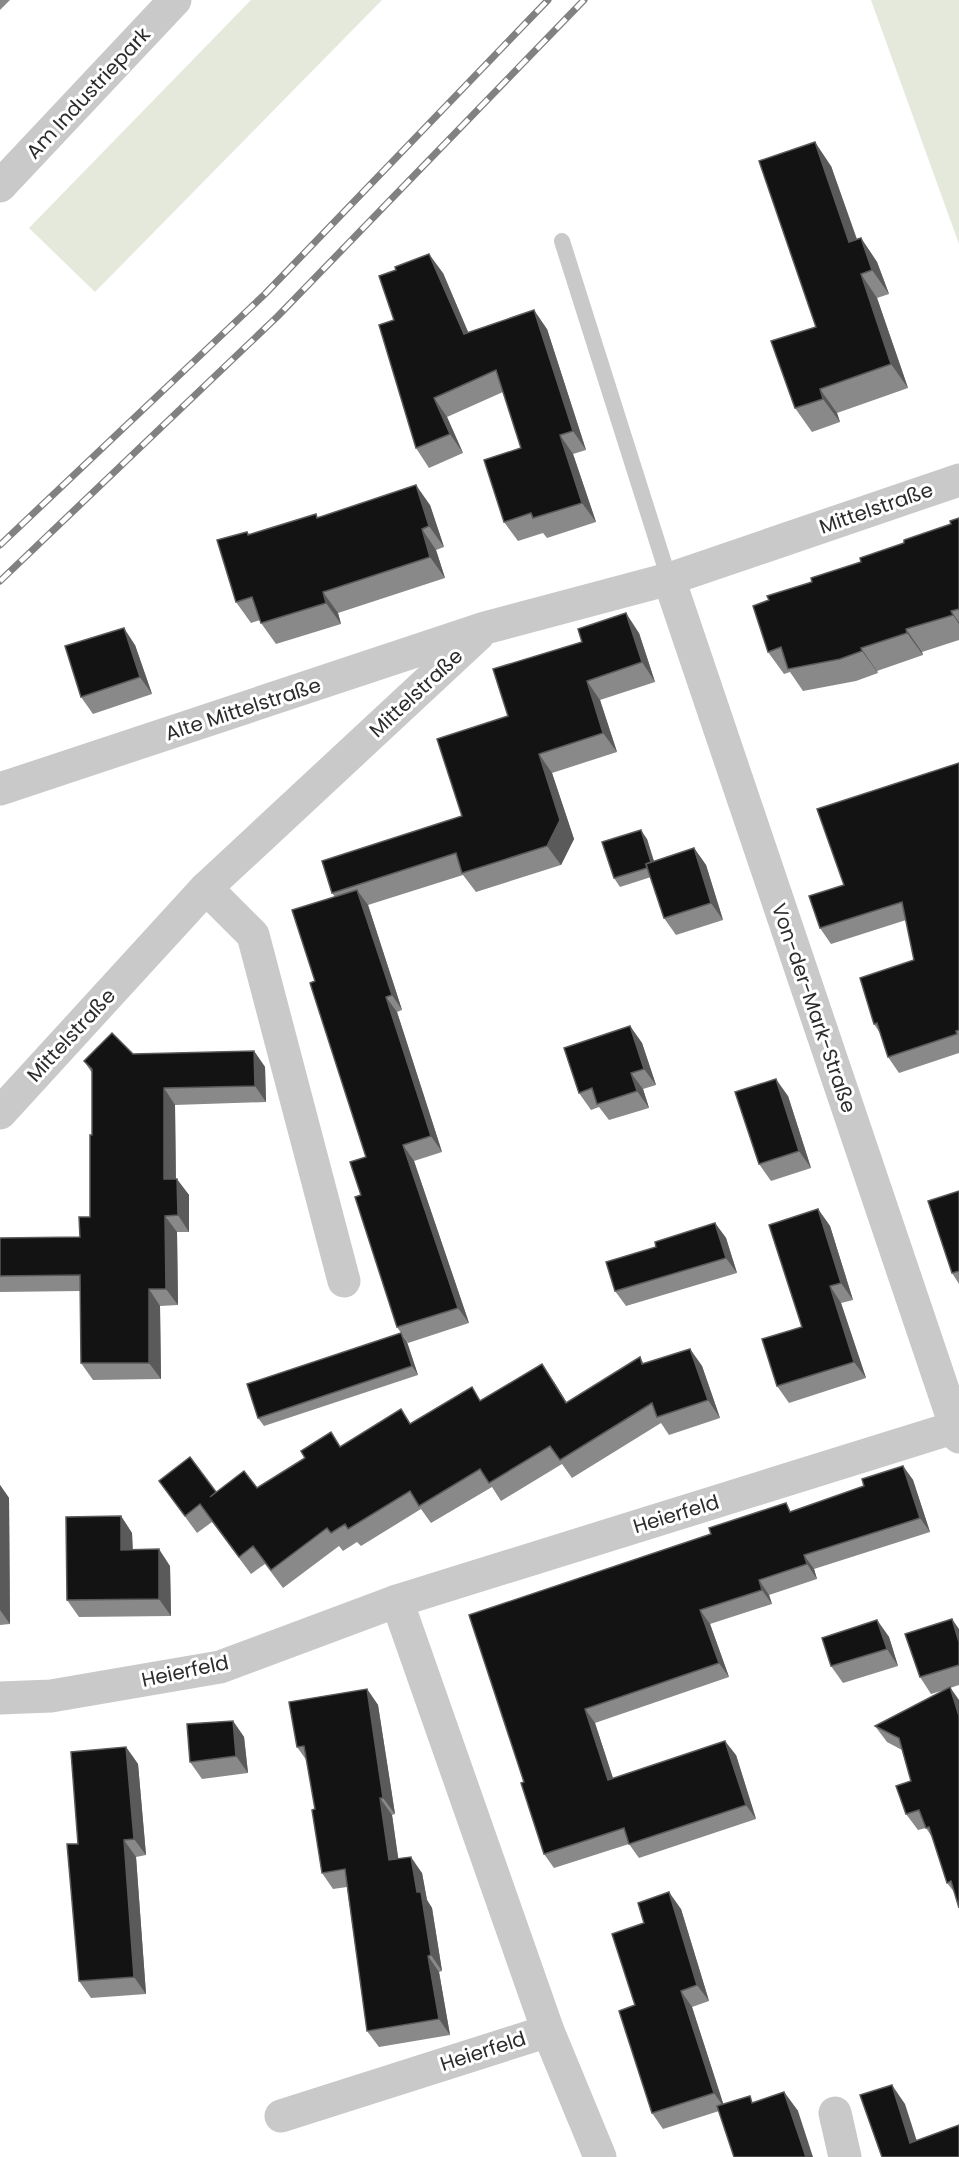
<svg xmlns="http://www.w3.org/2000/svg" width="959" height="2157" viewBox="0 0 959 2157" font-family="Poppins,sans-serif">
<rect width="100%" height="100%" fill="#fff"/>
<!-- green -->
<g fill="#e4e9db">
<polygon points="251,0 382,0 95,292 29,228"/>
<polygon points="871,0 959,0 959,244"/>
</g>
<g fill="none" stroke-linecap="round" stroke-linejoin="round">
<!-- service -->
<polyline stroke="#c9c9c9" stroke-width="16" points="562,241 669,579"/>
<!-- minor -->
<g stroke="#c9c9c9" stroke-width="33">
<polyline points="669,579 959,1437"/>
<polyline points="0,789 485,628 669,579 959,480"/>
<polyline points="206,888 253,935 344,1281"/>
<polyline points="0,1113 206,888 478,635"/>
<polyline points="397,1601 548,2031 600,2157"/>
<polyline points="0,1698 51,1696 220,1667 397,1601 956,1427"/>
<polyline points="835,2113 845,2157"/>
<polyline points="281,2116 548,2031"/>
</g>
<!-- tertiary -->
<polyline stroke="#c9c9c9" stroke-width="33" points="0,186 175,0"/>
<!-- rail casing -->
<g stroke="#818181" stroke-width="7">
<g id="rail">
<polyline points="0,545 265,294 548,0"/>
<polyline points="0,581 278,316 584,0"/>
</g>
</g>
<!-- rail -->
<use href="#rail" stroke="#fff" stroke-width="4.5" stroke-dasharray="14" stroke-linecap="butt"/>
</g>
<!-- wall -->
<g fill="#898989">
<polygon points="0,0 10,0 0,10"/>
<polygon points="831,166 857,239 861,238 877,262 889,294 877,298 908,388 837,413 840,422 812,432 795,408 816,327"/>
<polygon points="443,273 468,332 547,329 586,450 573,454 596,522 547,538 543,533 518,541 504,522 521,448 503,392 447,417 463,453 429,468 416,448 394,320"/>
<polygon points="430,505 444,547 436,550 445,578 338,613 341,624 276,644 261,623 260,620 251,623 236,602 247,532 249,534 318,517"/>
<polygon points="959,518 959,640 922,652 923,655 877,671 878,673 856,681 803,691 790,672 784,674 768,652 769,600 951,524"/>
<polygon points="639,633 655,682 600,700 617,752 552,773 574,839 561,865 476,892 463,875 368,905 402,1010 397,1012 442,1152 414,1161 469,1323 408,1343 397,1327 361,1195 366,1157 315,981 335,897 332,893 462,816 508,716"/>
<polygon points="135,645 152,694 93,714 81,697"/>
<polygon points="959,763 959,1053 899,1073 888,1057 880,1033 874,1024 914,960 906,920 831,944 820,928"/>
<polygon points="647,839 654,861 694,848 706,865 723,920 676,935 664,918 651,877 620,887 614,878"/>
<polygon points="630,1026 642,1043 656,1085 643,1089 649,1108 609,1120 599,1107 591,1110 579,1093"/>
<polygon points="254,1051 265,1067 266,1102 175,1105 176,1179 189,1195 189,1232 177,1232 178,1305 160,1306 161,1379 93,1380 81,1363 80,1291 0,1292 0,1238 80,1237 90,1217 92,1135 92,1073 84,1061 133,1054"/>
<polygon points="788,1096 811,1168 771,1181 759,1164"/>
<polygon points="959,1191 959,1284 952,1273"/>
<polygon points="818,1209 830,1226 853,1300 841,1303 866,1378 789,1403 777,1386 802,1327"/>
<polygon points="715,1223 726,1238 737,1273 626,1306 615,1291 656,1247"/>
<polygon points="401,1333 407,1342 418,1375 264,1426 258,1418"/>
<polygon points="690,1349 702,1366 720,1418 669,1435 661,1423 572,1478 562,1464 501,1501 492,1487 431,1523 421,1509 361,1546 357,1542 343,1551 339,1546 283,1588 265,1564 251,1574 212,1522 197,1533 159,1481 216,1492 257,1488 305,1458 481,1400 554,1382 567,1403 640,1357 644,1364"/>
<polygon points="903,1466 913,1480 930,1532 814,1569 817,1579 769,1595 772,1604 710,1624 729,1677 595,1723 613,1778 736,1755 756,1819 639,1858 629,1844 554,1868 544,1854 524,1782 469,1615 792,1511 864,1486"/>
<polygon points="0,1485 9,1498 10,1624 0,1625"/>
<polygon points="121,1516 132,1533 133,1549 170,1566 171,1616 79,1617 67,1600"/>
<polygon points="877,1620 889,1637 898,1666 843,1683 831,1666"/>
<polygon points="959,1629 959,1685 950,1688 955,1893 947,1883 932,1837 926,1828 918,1830 906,1814 911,1781 902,1750 887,1742 875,1726 944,1690 931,1694 920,1677"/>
<polygon points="367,1689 378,1705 395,1814 392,1815 398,1859 422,1873 427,1900 432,1908 442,1971 439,1972 450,2035 379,2047 367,2031 347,1887 333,1889 322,1873 315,1809 307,1761 297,1747"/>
<polygon points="233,1721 244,1737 248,1773 202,1779 190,1762"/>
<polygon points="126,1747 138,1764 146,1855 136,1857 146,1994 91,1998 79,1981"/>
<polygon points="681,1909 709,2001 692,2007 723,2104 754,2102 784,2092 798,2111 719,2111 663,2129 652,2113 635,2005 644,1923"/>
</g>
<!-- shaded-wall -->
<g fill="#5a5a5a">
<polygon points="815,142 831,166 866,266 849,242"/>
<polygon points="861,238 877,262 889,294 872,270"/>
<polygon points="429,254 443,273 477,353 464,334"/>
<polygon points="861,274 877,298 908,388 891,364"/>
<polygon points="534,310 547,329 586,450 573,431"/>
<polygon points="820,389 837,413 840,422 823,399"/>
<polygon points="434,398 447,417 463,453 450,434"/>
<polygon points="560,435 573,454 596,522 582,503"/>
<polygon points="416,485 430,505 444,547 429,526"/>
<polygon points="422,529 436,550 445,578 430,557"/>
<polygon points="323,592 338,613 341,624 326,603"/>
<polygon points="951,611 959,622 959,624 953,615"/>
<polygon points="626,613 639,633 655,682 642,662"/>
<polygon points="124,628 135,645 152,694 140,677"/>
<polygon points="906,629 922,652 923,655 907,633"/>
<polygon points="861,648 877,671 878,673 862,651"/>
<polygon points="587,681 600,700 617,752 603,733"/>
<polygon points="539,754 552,773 574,839 561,865 547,846"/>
<polygon points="641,830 647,839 658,875 652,866"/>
<polygon points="694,848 706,865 723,920 711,903"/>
<polygon points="357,890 368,905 402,1010 392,995"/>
<polygon points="386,997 397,1012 442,1152 431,1136"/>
<polygon points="630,1026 642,1043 656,1085 644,1069"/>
<polygon points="254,1051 265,1067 266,1102 255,1086"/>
<polygon points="631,1073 643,1089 649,1108 637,1091"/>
<polygon points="776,1079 788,1096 811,1168 799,1151"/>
<polygon points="164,1088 175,1105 176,1195 164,1179"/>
<polygon points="403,1145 414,1161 469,1323 458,1308"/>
<polygon points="177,1179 189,1195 189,1232 178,1215"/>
<polygon points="818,1209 830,1226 853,1300 841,1283"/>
<polygon points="165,1216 177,1232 178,1305 166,1289"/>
<polygon points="715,1223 726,1238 737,1273 726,1258"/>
<polygon points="830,1286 841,1303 866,1378 854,1362"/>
<polygon points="149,1289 160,1306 161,1379 149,1363"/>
<polygon points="401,1333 407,1342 418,1375 412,1366"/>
<polygon points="690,1349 702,1366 720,1418 708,1400"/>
<polygon points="542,1364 554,1382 578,1421 566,1403"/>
<polygon points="903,1466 913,1480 930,1532 920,1518"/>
<polygon points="0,1485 9,1498 10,1624 0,1610"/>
<polygon points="121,1516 132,1533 133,1566 121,1550"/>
<polygon points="159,1549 170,1566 171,1616 159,1599"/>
<polygon points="804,1555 814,1569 817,1579 807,1564"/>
<polygon points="759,1580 769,1595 772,1604 762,1590"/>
<polygon points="700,1610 710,1624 729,1677 719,1663"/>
<polygon points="952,1619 959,1629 959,1642"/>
<polygon points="877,1620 889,1637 898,1666 887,1649"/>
<polygon points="950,1687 959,1700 959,1716"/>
<polygon points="367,1689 378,1705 395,1814 383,1798"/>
<polygon points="585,1709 595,1723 618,1794 608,1780"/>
<polygon points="233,1721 244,1737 248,1773 236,1756"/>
<polygon points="725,1741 736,1755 756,1819 746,1805"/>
<polygon points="126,1747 138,1764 146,1855 134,1839"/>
<polygon points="380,1798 392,1815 401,1877 389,1860"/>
<polygon points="124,1840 136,1857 146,1994 134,1977"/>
<polygon points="411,1857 422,1873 427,1900 432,1908 442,1971 431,1955 417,1892"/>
<polygon points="669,1892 681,1909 709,2001 697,1985"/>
<polygon points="428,1956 439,1972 450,2035 439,2019"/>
<polygon points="681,1991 692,2007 725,2109 714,2093"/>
<polygon points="892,2085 905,2104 922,2157 910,2143"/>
<polygon points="784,2092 798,2111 813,2157 806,2157"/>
</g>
<!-- building -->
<g fill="#131313" stroke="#5a5a5a" stroke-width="1.5">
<polygon points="815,142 849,242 861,238 872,270 861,274 891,364 820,389 823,399 795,408 771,341 816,327 759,161"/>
<polygon points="429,254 464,334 534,310 573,431 560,435 582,503 533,518 531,513 504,522 484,460 521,448 496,370 434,398 450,434 416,448 379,325 394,320 379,276 396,270 395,267"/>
<polygon points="416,485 429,526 422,529 430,557 323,592 326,603 261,623 252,597 236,602 217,540 247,532 248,535 316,514 317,518"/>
<polygon points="959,518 959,609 951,611 953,615 906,629 907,633 861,648 862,651 840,659 788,669 781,647 768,652 753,606 769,600 767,596 812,582 811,578 861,562 860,558 904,543 904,540 951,524 950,521"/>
<polygon points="626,613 642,662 587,681 603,733 539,754 560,820 547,846 462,873 456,853 332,893 322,861 462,816 437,739 508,716 493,669 582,642 578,629"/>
<polygon points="124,628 140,677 81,697 65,646"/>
<polygon points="959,763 959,1030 956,1031 957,1034 888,1057 877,1023 874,1024 860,978 914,960 902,902 820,928 809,896 844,885 817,809"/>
<polygon points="641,830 651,862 646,864 647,868 614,878 602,842"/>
<polygon points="694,848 711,903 664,918 646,864"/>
<polygon points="357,890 392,995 386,997 431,1136 403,1145 458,1308 397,1327 355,1197 361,1195 350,1162 366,1157 310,983 315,981 292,910"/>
<polygon points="630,1026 644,1069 631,1073 637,1091 597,1104 592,1088 579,1093 564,1048"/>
<polygon points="112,1033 133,1054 254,1051 255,1086 164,1088 164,1179 177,1179 178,1215 165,1216 166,1289 149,1289 149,1363 81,1363 80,1275 0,1276 0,1238 80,1237 79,1217 90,1217 90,1135 92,1135 92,1069 84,1061"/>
<polygon points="776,1079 799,1151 759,1164 735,1092"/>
<polygon points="959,1191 959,1271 952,1273 928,1201"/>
<polygon points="818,1209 841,1283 830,1286 854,1362 777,1386 762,1339 802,1327 769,1225"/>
<polygon points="715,1223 726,1258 615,1291 606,1262 656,1247 655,1242"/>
<polygon points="401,1333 412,1366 258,1418 247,1384"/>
<polygon points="690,1349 708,1400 657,1417 652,1403 560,1460 550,1446 489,1483 480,1469 419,1506 410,1491 348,1529 345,1524 331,1533 327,1528 271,1570 253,1546 239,1557 200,1504 185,1516 159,1481 190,1457 216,1492 210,1497 244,1471 257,1488 305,1458 301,1451 331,1432 340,1447 401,1409 410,1424 472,1387 480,1401 542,1364 566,1403 640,1357 642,1364"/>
<polygon points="903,1466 920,1518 804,1555 807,1564 759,1580 762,1590 700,1610 719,1663 585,1709 608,1780 725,1741 746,1805 629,1844 624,1828 544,1854 521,1783 524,1782 469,1615 711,1534 709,1528 786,1503 790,1512 864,1486 862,1479"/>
<polygon points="121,1516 121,1550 159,1549 159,1599 67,1600 66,1517"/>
<polygon points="952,1619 959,1642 959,1665 920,1677 905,1634"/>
<polygon points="877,1620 887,1649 831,1666 822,1638"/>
<polygon points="950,1687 959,1716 959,1908 951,1881 947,1883 929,1827 926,1828 919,1810 906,1814 896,1786 911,1781 899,1738 875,1726"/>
<polygon points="367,1689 383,1798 380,1798 389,1860 411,1857 417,1892 421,1892 431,1955 428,1956 439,2019 367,2031 345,1869 322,1873 312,1810 315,1809 304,1746 297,1747 289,1702"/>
<polygon points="233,1721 236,1756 190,1762 187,1724"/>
<polygon points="126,1747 134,1839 124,1840 134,1977 79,1981 67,1844 78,1844 71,1752"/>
<polygon points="669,1892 697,1985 681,1991 714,2093 652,2113 619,2011 635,2005 612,1934 644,1923 638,1903"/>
<polygon points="892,2085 910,2143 959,2125 959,2157 882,2157 860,2095"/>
<polygon points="784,2092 806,2157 734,2157 717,2106 750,2096 752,2103"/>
</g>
<g text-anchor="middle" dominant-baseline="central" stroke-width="6" stroke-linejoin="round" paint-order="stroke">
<!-- street labels -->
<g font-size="20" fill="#2c2c2c" stroke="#fff">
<text transform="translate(88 93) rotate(-47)">Am Industriepark</text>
<text transform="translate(876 508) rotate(-19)">Mittelstraße</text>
<text transform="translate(416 693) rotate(-43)">Mittelstraße</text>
<text transform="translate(243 709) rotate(-18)">Alte Mittelstraße</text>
<text transform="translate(814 1008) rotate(71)">Von-der-Mark-Straße</text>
<text transform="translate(71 1035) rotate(-47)">Mittelstraße</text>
<text transform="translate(676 1514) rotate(-17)">Heierfeld</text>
<text transform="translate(185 1671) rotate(-12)">Heierfeld</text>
<text transform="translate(483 2051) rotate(-18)">Heierfeld</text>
</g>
</g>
</svg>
